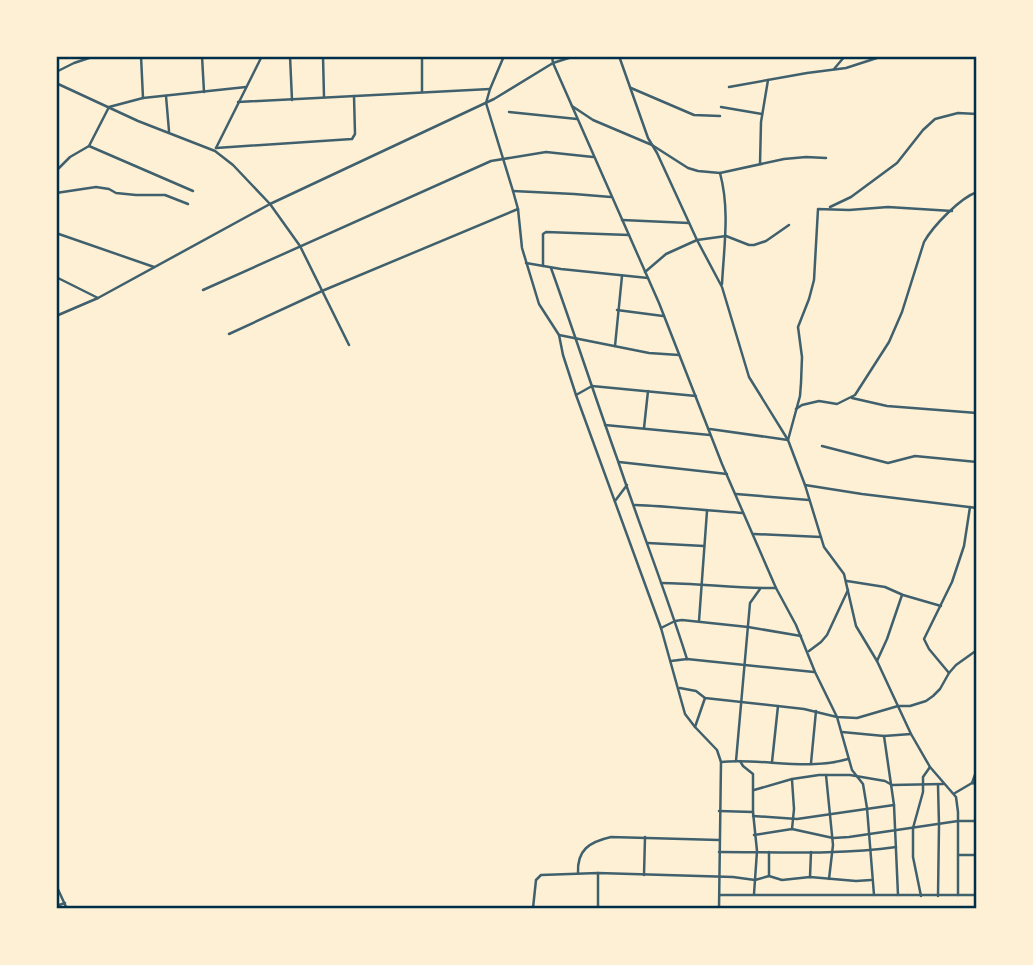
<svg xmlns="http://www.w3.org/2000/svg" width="1033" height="965" viewBox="0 0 1033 965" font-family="Arial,sans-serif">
<rect width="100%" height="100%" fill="#fdf0d5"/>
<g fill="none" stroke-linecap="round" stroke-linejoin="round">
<!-- minor -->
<g stroke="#3f606c" stroke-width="2.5">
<polyline points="141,56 143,98"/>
<polyline points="202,56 204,92"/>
<polyline points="290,56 292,100"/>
<polyline points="323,56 324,97"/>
<polyline points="422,56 422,92"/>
<polyline points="504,56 490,89 486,103 513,191 518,209 522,248 539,304 559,335 563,355 576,395 661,628 685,714 695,727 717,750 721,762 719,909"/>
<polyline points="552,56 553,63 659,303 722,464 776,588 796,625 815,672 837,717 852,770 863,784 867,808 874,895"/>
<polyline points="619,56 648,138 657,153 697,240 722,287 749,377 788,440 805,485 824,547 844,574 856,626 877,661 911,734 930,767 956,797 958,812 958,895"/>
<polyline points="834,69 845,56"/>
<polyline points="56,72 74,63 95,56"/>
<polyline points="56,83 138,121 215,151 233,165 270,204 300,246 349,345"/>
<polyline points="729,87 807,73 846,68 883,56"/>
<polyline points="631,88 694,115 720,116"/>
<polyline points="166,96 169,131"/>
<polyline points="238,102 490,89"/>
<polyline points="572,106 593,120 652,145 688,168 698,171 720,173 784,159 806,157 826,158"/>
<polyline points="721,107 762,114"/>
<polyline points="509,112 577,119"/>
<polyline points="89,146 193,191"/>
<polyline points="216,148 352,139 355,134 354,96"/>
<polyline points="216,148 262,56"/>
<polyline points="760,164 761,122 768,80"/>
<polyline points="56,171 70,157 89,146 109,107 143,98 246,87"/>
<path d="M720,173c10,37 4,73 2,111"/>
<polyline points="513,191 574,194 611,197"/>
<polyline points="56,193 96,187 109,189 116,193 136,195 165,195 188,204"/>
<polyline points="830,207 851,197 897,163 923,130 935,119 958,113 977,114"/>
<polyline points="622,220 689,223"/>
<polyline points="56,233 154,267"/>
<polyline points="526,263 561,269 648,278"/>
<polyline points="543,266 543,234 546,232 629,235"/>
<path d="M551,268c23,64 44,129 67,193 22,66 48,131 69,198"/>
<polyline points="645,272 666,254 697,240 726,236 749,245 754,245 766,241 789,225"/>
<polyline points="56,277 98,298"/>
<polyline points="203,290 491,161 546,152 593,157"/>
<polyline points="617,310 663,316"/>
<polyline points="56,316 98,298 270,204 494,99 553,63 575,56"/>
<polyline points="229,334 322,291 518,209"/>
<polyline points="559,335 649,353 679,355"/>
<polyline points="615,346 622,276"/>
<polyline points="576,395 592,386 696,396"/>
<polyline points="852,398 887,406 977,413"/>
<path d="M796,409l6,-4 17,-4 18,3 18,-9 34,-53 13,-30 22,-70c9,-16 36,-44 53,-50"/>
<polyline points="605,425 710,435"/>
<polyline points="644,428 648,391"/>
<polyline points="710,429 788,440 800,396 801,383 802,357 798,327 809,299 814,280 818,209 849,210 888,207 952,211"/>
<polyline points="822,446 888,463 915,456 977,462"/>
<polyline points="619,462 727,474"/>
<polyline points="805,485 862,494 977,508"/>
<polyline points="736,494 809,500"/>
<polyline points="615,501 627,485"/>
<path d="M635,505c36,1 72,6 108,8"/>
<polyline points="754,534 821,537"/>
<polyline points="648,543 704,546"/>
<polyline points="847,581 885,587 903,595 941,606"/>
<path d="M661,583c38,0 77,6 115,5"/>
<polyline points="699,621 707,511"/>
<polyline points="661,628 675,621 682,620 748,627 801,636"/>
<polyline points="809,651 821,642 827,635 848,590"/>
<polyline points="671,661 687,659 814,672"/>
<polyline points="877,661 887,639 902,595"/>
<polyline points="949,673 929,649 924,639 952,582 964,546 970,507"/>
<polyline points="680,688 696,691 705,698 804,709 837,717 857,718 898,706 910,706 926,701 933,696 940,689 949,673 956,665 977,650"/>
<polyline points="695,727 705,698"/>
<polyline points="842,732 884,736 911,734"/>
<polyline points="884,736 894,805 898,895"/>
<polyline points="736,761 750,603 760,589"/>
<polyline points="740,761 743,766 753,774 753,812 757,851 754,894"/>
<path d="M721,762c41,-4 86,9 127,-3"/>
<polyline points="772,762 778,706"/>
<polyline points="811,763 816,711"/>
<polyline points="826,775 833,845 829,879"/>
<polyline points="972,783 977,769"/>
<polyline points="938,785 939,825 938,896"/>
<polyline points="754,790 792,779 819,775 850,775 885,781 892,785 943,784"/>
<polyline points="955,793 972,783 977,784"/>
<polyline points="719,811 753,812"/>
<polyline points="753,816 797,819 894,805"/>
<polyline points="792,829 794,809 792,780"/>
<polyline points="754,835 792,829 833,838 849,837 958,821 977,821"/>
<path d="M719,852c59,0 119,3 177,-5"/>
<polyline points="769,852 769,876"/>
<polyline points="959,855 977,855"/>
<path d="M578,873c-1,-23 11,-31 33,-36l108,3"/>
<polyline points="644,875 645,837"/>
<polyline points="810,877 811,852"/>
<polyline points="56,885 67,909"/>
<polyline points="720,895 977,895"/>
<polyline points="921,896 913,857 913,828 923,792 923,777 930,767"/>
<polyline points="56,906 65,903"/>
<polyline points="533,908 536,880 541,875 598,873 733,877 755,880 769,876 782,880 810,877 856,881 871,880"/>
<polyline points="502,909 566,909"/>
<polyline points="598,909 598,873"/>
</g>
</g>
<!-- border -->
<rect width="1033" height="965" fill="none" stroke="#fdf0d5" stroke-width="116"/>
<rect x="58" y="58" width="917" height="849" fill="none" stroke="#003049" stroke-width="2.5"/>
</svg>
